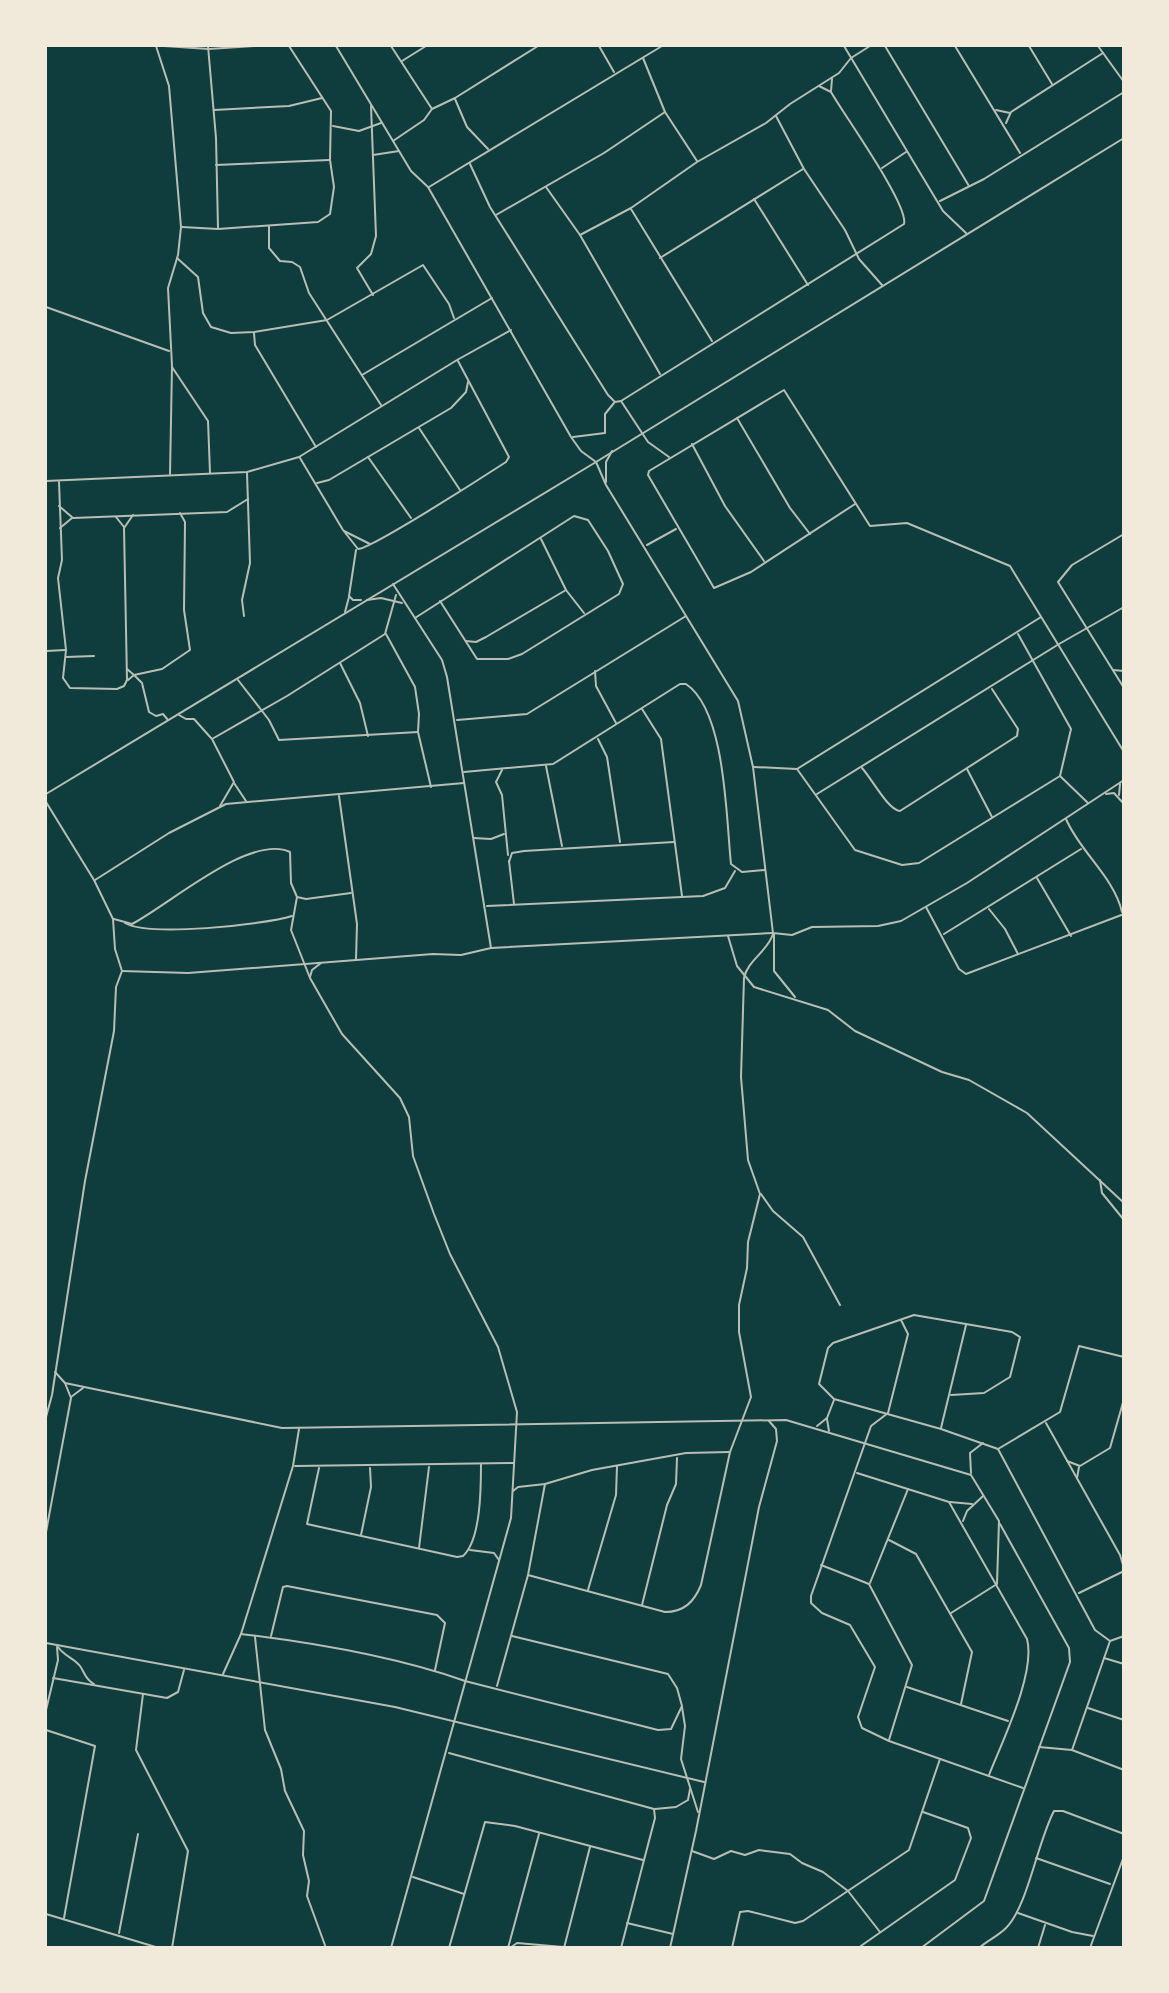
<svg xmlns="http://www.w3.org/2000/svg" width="1169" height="1993" viewBox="0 0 1169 1993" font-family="'Fira Sans',sans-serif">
<rect width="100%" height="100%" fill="#0f3d3e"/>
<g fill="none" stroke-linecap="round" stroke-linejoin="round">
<!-- minor -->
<g stroke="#b8beb3" stroke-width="2">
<polyline points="156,46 169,86 181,227 178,255 168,288 172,366 170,474"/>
<polyline points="164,46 209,49 254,46"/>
<polyline points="208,46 216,138 218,228"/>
<polyline points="336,46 411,171 428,187 571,437 581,451 596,462 606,485 738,701 753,767 773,933 792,935 812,927 878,926 901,921 967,883 1124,780"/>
<polyline points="391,46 432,109"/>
<polyline points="599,46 614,72"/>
<polyline points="844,46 943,211 967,234"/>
<polyline points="885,46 969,186"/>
<polyline points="955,46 1020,153"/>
<polyline points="1029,46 1052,84"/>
<polyline points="1098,46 1124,82"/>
<polyline points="643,58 665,112 697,161"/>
<polyline points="402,61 426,46"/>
<polyline points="831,91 832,79"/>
<polyline points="455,99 467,127 488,149"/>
<polyline points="371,106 376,236 371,254 357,268 373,295"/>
<polyline points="214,110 289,106 322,98"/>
<polyline points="996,110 1010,113"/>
<polyline points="776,116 804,169 845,230 859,259 882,285"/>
<polyline points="1006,123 1011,112 1103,53"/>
<polyline points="333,126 359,131 381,123"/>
<polyline points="393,141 424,120 432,109 455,98 538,46"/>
<polyline points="373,155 399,151"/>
<polyline points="470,164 490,207 608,395 615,402 621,401"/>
<polyline points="216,165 329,160"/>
<polyline points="882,168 906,152"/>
<polyline points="429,187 662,46"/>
<polyline points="546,187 580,235 660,374"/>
<polyline points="754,199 808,285"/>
<polyline points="940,201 984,179 1124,92"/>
<polyline points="631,209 712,341"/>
<polyline points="496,215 604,153 665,112"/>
<polyline points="269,226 269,248 280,261 292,262 300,267 309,293 381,405"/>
<polyline points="182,227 218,229 318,222 330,214 334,187 330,160 331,111 289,46"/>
<polyline points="580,235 631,208 697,162 766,123 790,104 839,73 851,58 870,46"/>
<polyline points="177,258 198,277 203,313 211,327 231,333 254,332 327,320 423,265 449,304 454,318"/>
<polyline points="660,258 803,169"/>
<polyline points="46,307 169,351"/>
<polyline points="254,333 255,345 316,447"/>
<polyline points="172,367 208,421 210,473"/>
<polyline points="362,375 492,298"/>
<polyline points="737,418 790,508 810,534"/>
<polyline points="419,428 460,490"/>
<polyline points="573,437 605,433 605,414 614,403"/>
<polyline points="692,444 725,506 764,561"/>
<polyline points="368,457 411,518"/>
<path d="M669,457l-21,-15 -27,-41 283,-177c5,-19 -60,-109 -73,-132l-12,-6"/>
<path d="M300,458l43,72 15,19c13,0 128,-74 148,-87l3,-5 -51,-96"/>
<polyline points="46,481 247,472 299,457 457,360 511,330"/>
<polyline points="59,482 62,560 58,578 66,650 63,678 70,688 117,689 124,686 127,680 124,528 133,515"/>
<polyline points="606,482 606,462 612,451"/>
<polyline points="317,483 329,480 451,408 466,392 468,382"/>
<polyline points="855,504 751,572 714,588 648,475 649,471 784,390 870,526 907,523 1010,566 1124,752"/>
<polyline points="59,506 73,518 227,512 248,499"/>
<polyline points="116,517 124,527"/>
<polyline points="60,528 72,518"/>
<polyline points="344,531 370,544"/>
<polyline points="1124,534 1072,565 1058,582 1124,688"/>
<polyline points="541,539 566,590 584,613"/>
<polyline points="647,545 676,529"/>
<polyline points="356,550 349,596 353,600 361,600"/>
<polyline points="393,584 442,660 447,677 491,948"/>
<polyline points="367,600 381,598 402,603"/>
<polyline points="345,612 349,597"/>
<polyline points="244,616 242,600 250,563 247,473"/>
<polyline points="415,618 574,516 588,520 608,551 623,584 619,594 522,654 508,659 477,659 440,601"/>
<polyline points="386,634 415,687 419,714 418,732 431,787"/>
<polyline points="466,641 476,642 486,637 566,590"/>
<polyline points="46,651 65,650"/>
<polyline points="66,657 94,656"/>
<polyline points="340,663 360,703 368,736"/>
<polyline points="127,669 134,675 162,669 190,650 184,610 185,522 180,513"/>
<polyline points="1113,670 1124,671"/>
<polyline points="595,671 596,686 616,723"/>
<polyline points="128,680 134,675 142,683 149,712 156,716 163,714 168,720"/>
<polyline points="238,680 269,720 279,740 418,732"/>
<polyline points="642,709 661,739 682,896"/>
<polyline points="179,715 186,719 194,719 211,738"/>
<polyline points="457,720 527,714 686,616"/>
<polyline points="598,739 607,757 620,842"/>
<polyline points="546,766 562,846"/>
<polyline points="754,767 797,769 1041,617"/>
<path d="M862,768c10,11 26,42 38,43l117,-75 1,-7 -26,-40"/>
<polyline points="797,769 855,850 902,865 919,863 1060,776 1071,729 1018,634"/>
<polyline points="967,769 992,817"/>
<polyline points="502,770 496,782 502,795 508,855"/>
<path d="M464,772l89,-8 127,-80h6c40,27 40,134 45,180l11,8 23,-2"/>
<polyline points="1060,776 1088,803"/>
<polyline points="234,783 246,801"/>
<polyline points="46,794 596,462 1124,138"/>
<polyline points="817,794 1059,644 1124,607"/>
<polyline points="1106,794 1114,793 1124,804"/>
<polyline points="1119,795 1120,784"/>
<polyline points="339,796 357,924 356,959"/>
<polyline points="46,802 94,880 113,919 115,949 122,971 116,987 114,1031 85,1181 52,1395 46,1417"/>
<polyline points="220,806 234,782 212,739 287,696 385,634 396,595"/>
<path d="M1066,819c14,33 48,58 56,93"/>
<polyline points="474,838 491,839 504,834"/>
<polyline points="509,861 514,904"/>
<polyline points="509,862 512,853 524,851 674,842"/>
<polyline points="1037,878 1071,936"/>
<polyline points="95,880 169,833 226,804 464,783"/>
<polyline points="297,897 291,930 310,978 342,1034 400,1098 409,1117 413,1156 434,1214 450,1254 498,1347 517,1412 511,1518 391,1948"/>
<polyline points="487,906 703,896 725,888 735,871"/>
<polyline points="926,907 959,969 966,974 1124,914"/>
<polyline points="989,909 1005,929 1018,954"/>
<path d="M114,919l18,5c37,-19 118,-91 158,-72l1,31 6,14 9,2 45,-6"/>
<path d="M125,923c24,14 138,2 167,-7"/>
<polyline points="774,934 774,971 795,997"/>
<polyline points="944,934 1081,849"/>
<polyline points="728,936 737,966 754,987 828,1010 855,1031 942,1072 969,1080 1027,1113 1124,1203"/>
<polyline points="122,971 188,973 433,954 461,955 491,948 772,933"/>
<polyline points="310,977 312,970 321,963"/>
<polyline points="1100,1180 1102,1193 1124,1220"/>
<polyline points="761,1194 773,1211 803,1237 840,1305"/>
<polyline points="901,1320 908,1334 888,1413 871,1426 811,1596 811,1603 822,1613 850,1625 875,1667 858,1717 862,1728 889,1741 1023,1788"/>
<polyline points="65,1383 282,1428 786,1420 971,1475 999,1521 997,1584 951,1613"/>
<polyline points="951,1395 984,1393 1010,1377 1020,1337 1012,1332 914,1315 833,1343 828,1348 819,1384 834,1399 941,1429 998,1449 1095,1630 1110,1641"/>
<polyline points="71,1397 83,1388"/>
<polyline points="827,1419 829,1431"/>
<polyline points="1046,1423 1120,1555 1124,1568"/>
<polyline points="817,1426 827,1418 834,1400"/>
<polyline points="941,1428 966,1325"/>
<polyline points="998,1449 1060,1412 1079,1346 1124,1357"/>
<polyline points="1067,1461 1080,1466 1110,1448 1124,1399"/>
<polyline points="295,1466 513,1463"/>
<path d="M319,1468l-12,56 150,33 6,-1c18,-16 18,-69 18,-92"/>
<path d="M857,1473l92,29 78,137c9,34 -25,103 -38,136"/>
<polyline points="971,1473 970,1453 983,1443"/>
<polyline points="1077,1478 1079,1467"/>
<polyline points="513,1491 518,1487 545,1484 592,1470 686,1453 729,1452"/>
<polyline points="950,1502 972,1504"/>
<polyline points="963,1521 967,1511 983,1496"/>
<polyline points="46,1532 71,1398 65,1383 55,1372"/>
<polyline points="361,1535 371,1487 370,1468"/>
<polyline points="889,1540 916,1554 972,1652 961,1704"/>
<polyline points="419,1548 429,1467"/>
<polyline points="470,1550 494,1553 499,1560"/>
<polyline points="821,1565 869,1584 912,1665 889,1740"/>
<path d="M528,1575l137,37c19,0 29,-10 36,-27l29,-133 21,-55 -12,-65v-27l8,-37 1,-26 12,-48 -12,-34 -7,-83 3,-99c3,-17 24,-27 29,-44"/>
<polyline points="870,1583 908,1489"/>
<polyline points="588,1590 616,1495 617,1466"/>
<polyline points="1079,1593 1124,1571"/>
<polyline points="642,1605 667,1505 676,1484 677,1458"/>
<path d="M241,1634c75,9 153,22 224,47l193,49 13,-1 11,-23 -5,-18 -9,-14 -156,-38"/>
<polyline points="271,1636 283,1587 287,1586 437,1615 445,1623 435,1670"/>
<polyline points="255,1637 265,1730 281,1769 285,1791 304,1831 303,1855 309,1881 307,1896 326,1948"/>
<polyline points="46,1643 395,1707 704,1782"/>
<path d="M58,1647c6,9 16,11 22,19 5,7 5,13 14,18"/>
<polyline points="1104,1658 1124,1664"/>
<polyline points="223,1674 241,1634 293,1466 299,1429"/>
<polyline points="53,1678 167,1698 178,1692 184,1670"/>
<polyline points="497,1686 528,1575 545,1484"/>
<polyline points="907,1687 1008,1721"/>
<polyline points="143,1694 136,1750 188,1851 172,1948"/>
<polyline points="682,1707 685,1726 681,1759 698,1812"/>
<polyline points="1088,1708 1124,1720"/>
<polyline points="46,1710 58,1660 57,1647"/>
<polyline points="46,1730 95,1746 64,1918"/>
<polyline points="1039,1747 1072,1750 1124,1770"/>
<polyline points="1072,1750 1110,1641 1124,1636"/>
<polyline points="449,1753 654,1809 655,1818 621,1948"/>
<polyline points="655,1809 676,1807 688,1800 690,1789"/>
<polyline points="692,1851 714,1859 731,1851 745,1855 759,1850 790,1854 802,1863 823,1872 848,1891 880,1932"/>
<polyline points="1036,1858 1110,1884"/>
<polyline points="413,1877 464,1894"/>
<polyline points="1018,1913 1072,1932 1093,1936"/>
<polyline points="46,1914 159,1948"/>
<polyline points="627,1923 673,1934"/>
<polyline points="119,1933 138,1834"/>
<polyline points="449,1948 485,1822 515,1826 643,1860"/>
<polyline points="508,1948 539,1834"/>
<polyline points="510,1948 517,1943 563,1947"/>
<polyline points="564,1948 590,1847"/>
<polyline points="670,1948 696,1831 759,1507 777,1441 776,1429 769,1421"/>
<polyline points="732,1948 740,1912 748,1911 795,1923 803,1921 909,1850 940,1759"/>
<polyline points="858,1948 955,1880 971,1838 968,1828 923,1812"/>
<polyline points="921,1948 984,1901 1070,1662 1069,1648 1000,1524"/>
<path d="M979,1948c8,-7 19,-12 27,-20 22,-22 31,-85 48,-117h9l61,23"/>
<polyline points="1038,1948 1045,1925"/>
<polyline points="1090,1948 1124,1856"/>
</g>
</g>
<!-- border -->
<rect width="1169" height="1993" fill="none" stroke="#f1e9da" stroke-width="94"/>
</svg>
